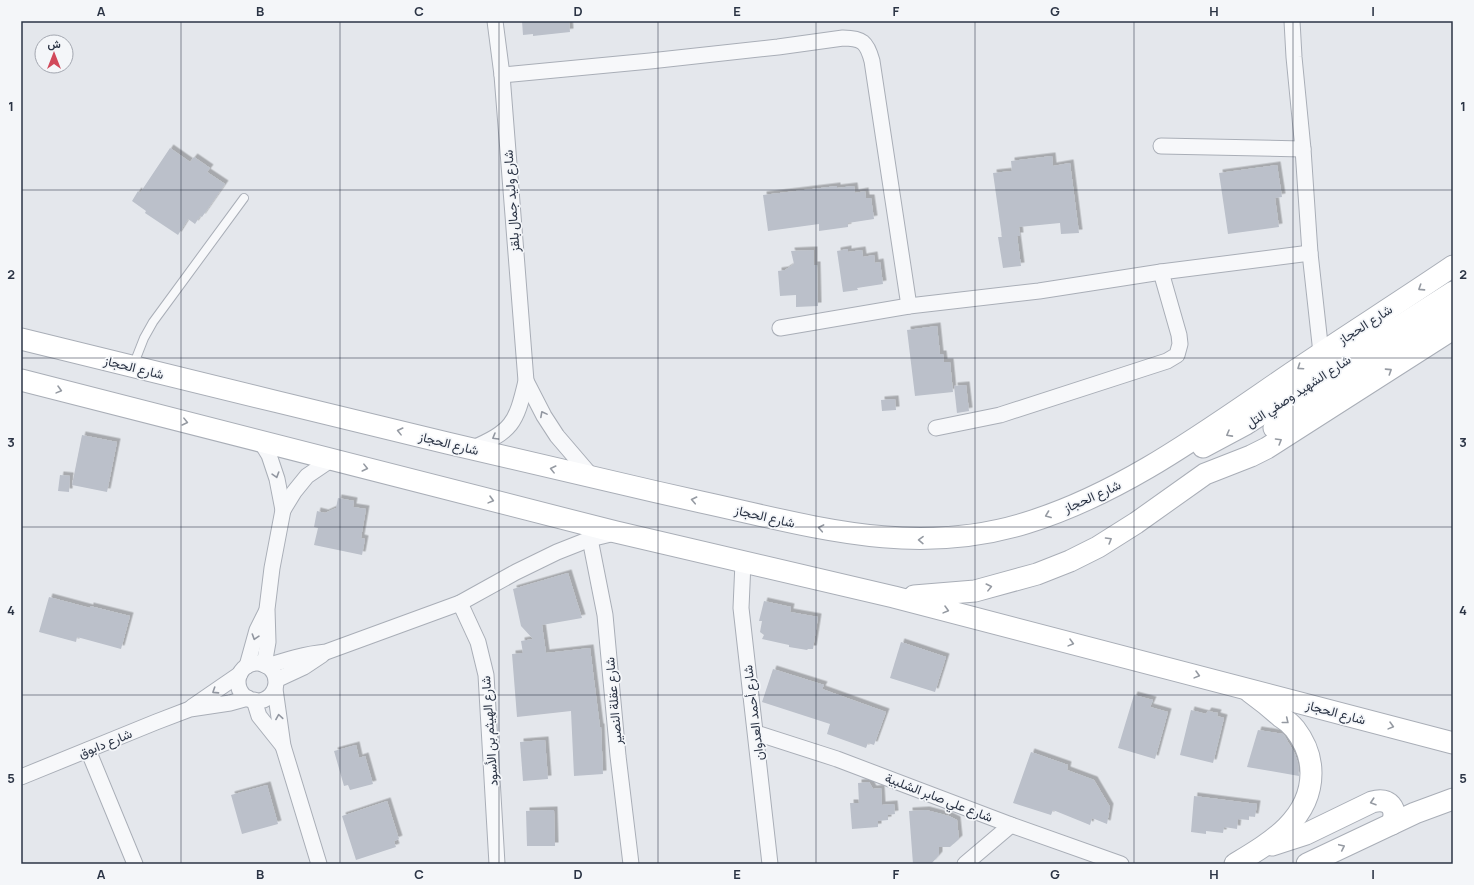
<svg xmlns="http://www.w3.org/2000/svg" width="1474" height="885" viewBox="0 0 1474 885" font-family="Manrope,Vazirmatn,sans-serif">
<defs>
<filter id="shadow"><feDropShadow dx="3.5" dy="-3.5" stdDeviation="0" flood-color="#0004"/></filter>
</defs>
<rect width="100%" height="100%" fill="#e4e7ec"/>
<!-- building -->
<g fill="#bbc0ca" filter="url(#shadow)">
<polygon points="522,21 569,21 570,32 533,36 533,34 523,35"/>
<polygon points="170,148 190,162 194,157 210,168 207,172 225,184 202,217 200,216 195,224 188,219 178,235 145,213 146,211 132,201 138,191 140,193"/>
<polygon points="1052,156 1053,166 1070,163 1079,233 1061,234 1060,223 1019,227 1020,236 1017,236 1021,266 1003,268 998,237 1002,237 993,173 1012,171 1011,161"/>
<polygon points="1277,165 1282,197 1275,198 1279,227 1228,234 1219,173"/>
<polygon points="837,186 837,188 854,186 855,193 865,191 866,198 871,198 874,219 848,223 848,227 819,231 819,224 768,231 763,195"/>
<polygon points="848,249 848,252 862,250 863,257 874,255 875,263 880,262 883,284 857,288 858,290 843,292 837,251"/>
<polygon points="814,250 814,265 817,265 818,306 796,307 796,295 780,296 778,271 785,270 794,264 791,251"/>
<polygon points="937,326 940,354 943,354 944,362 950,362 953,392 915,396 907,330"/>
<polygon points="966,385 969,411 957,413 954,386"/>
<polygon points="895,399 896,410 882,411 881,400"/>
<polygon points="82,435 117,442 107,492 72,485"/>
<polygon points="60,475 70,476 69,492 58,491"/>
<polygon points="338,498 354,501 353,507 366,509 361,538 365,539 362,555 314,545 318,528 314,527 317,511 325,513 336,508"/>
<polygon points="568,573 582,618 542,625 546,653 590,648 600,727 601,727 603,774 574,776 571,711 517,717 512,654 523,653 521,641 533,639 521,626 513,589"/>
<polygon points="49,597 90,608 90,606 130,616 121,649 77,637 76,642 39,632"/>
<polygon points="764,601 791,607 790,612 818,617 813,649 808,649 807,650 789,647 789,645 762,639 764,635 760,632 762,621 759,621"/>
<polygon points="901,642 946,657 935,692 890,678"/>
<polygon points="773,669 824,685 822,689 886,712 874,745 868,743 866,748 827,734 830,724 762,702"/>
<polygon points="1134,695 1153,700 1150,707 1168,712 1155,759 1118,748"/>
<polygon points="1191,710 1206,714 1208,711 1218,713 1217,716 1224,718 1213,763 1180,755"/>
<polygon points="1258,730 1283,734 1284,735 1295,754 1298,763 1299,776 1247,767"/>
<polygon points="545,740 548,779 523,781 520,742"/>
<polygon points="356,745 359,758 365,756 373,784 350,790 348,785 344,786 334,751"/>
<polygon points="1031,752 1068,765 1067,770 1094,780 1110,807 1107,824 1092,818 1090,825 1053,810 1051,815 1013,803"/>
<polygon points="869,782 873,789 881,788 882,805 894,804 895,814 888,815 888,820 878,821 878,827 852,829 850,803 859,803 858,783"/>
<polygon points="267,785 278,824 242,834 231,795"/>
<polygon points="1194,796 1257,804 1255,817 1249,816 1249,820 1238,819 1237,829 1224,827 1223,833 1206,831 1206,834 1191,832"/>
<polygon points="387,801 399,839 394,841 396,847 356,860 342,816"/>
<polygon points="554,810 555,846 527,846 526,811"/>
<polygon points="926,810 949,816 957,820 959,839 950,847 939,847 939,855 932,863 913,864 909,811"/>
</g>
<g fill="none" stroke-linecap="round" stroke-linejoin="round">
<!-- lane casing -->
<g stroke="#a9aeb7" stroke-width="10">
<polyline id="lane" points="133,366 144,338 153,322 244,198"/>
</g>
<!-- street casing -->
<g stroke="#a9aeb7" stroke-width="17">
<g id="street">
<polyline points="1292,21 1294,57 1303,149 1310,253 1321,353"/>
<path d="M502,75l148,-14 128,-14 65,-9c19,0 24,4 29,23l37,245"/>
<polyline points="1161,146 1303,149"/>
<polyline points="780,328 909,306 1039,291 1161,272 1310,253"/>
<polyline points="526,381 544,416 557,436 593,478"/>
<polyline points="936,428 1000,415 1167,361 1177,355 1180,344 1179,335 1161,272"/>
<polyline points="261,442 269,455 277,479 283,510 272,568 267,609 268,642 264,665"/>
<path d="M471,449c41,-18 45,-25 55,-68l-24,-306 -7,-54"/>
<polyline points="283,510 294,492 307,476 332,459"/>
<polyline points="590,539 605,615 618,756 631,864"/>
<polyline points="743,562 741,608 770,864"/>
<polyline points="460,603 478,642 486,675 497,864"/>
<circle cx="257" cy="682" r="19"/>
<polyline points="247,666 257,630 266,612"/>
<path d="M267,666c19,-6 38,-12 59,-14l134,-49 56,-31 41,-20 33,-13 25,-6"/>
<polyline points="276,680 304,667 322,655"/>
<polyline points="275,689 283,746 319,864"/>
<polyline points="254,700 259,716 283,746"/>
<polyline points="192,707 240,674"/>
<polyline points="756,733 837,759 1011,825 1121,864"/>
<polyline points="88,750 135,864"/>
<polyline points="21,777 156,722 190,709 230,703 248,698"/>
<polyline points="965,864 1011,825"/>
</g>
</g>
<!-- secondary casing -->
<g stroke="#a9aeb7" stroke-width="23">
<g id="secondary">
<path d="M21,339c142,36 284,69 426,104 84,20 169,40 254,59 111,24 212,56 325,21 98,-30 183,-94 267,-151 53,-36 107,-70 160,-106"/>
<polyline points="21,380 616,532 894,597 1453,743"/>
<polyline points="1274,428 1453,310"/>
<polyline points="1203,447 1246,424 1453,292"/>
<polyline points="914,596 975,591 1037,574 1070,561 1098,547 1136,523 1205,474 1251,456 1267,448 1453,329"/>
<path d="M1272,845l34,-11 66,-32c17,-5 26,6 20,22"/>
<path d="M1235,864c35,-21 76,-45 76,-91 0,-16 -6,-31 -16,-44 -4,-5 -9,-9 -14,-12 -10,-9 -20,-17 -31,-25"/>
<polyline points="1307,864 1415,813 1453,799"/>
</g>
</g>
<!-- lane -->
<use href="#lane" stroke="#f7f8fa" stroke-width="8"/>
<!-- street -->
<use href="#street" stroke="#f7f8fa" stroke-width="15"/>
<!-- secondary -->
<use href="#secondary" stroke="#fff" stroke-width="21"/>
</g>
<!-- one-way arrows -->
<defs><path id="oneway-chevron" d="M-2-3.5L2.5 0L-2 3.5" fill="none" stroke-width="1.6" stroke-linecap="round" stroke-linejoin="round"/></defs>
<g stroke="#959aa2">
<use href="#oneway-chevron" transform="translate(1421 288) rotate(147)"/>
<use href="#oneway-chevron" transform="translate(1300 367) rotate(146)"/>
<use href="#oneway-chevron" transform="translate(1389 371) rotate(-33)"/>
<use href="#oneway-chevron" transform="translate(59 390) rotate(15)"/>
<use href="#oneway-chevron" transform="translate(185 422) rotate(14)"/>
<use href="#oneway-chevron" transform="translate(400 431) rotate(-166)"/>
<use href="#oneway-chevron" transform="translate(1229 434) rotate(151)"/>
<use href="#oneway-chevron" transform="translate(1279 441) rotate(-31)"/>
<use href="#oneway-chevron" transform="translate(365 468) rotate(14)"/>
<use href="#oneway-chevron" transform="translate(553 469) rotate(-166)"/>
<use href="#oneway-chevron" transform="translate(491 500) rotate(15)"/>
<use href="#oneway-chevron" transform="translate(694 500) rotate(-168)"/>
<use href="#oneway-chevron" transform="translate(1048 515) rotate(159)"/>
<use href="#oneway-chevron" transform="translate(821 528) rotate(-169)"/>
<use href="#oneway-chevron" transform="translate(921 540) rotate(-179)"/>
<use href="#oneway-chevron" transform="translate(1109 540) rotate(-31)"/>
<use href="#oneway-chevron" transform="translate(989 587) rotate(-14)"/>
<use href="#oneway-chevron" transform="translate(946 610) rotate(15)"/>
<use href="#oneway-chevron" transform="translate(1071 643) rotate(15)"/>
<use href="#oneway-chevron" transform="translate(1197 675) rotate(15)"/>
<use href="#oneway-chevron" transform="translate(1286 721) rotate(39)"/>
<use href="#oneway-chevron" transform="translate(1391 726) rotate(15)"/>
<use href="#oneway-chevron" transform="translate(1373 802) rotate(162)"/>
<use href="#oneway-chevron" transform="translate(1342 847) rotate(-25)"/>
</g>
<g stroke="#9196a0">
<use href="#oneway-chevron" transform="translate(543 414) rotate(-118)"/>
<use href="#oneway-chevron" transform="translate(495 437) rotate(150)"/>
<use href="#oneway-chevron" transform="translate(276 475) rotate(73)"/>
<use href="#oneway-chevron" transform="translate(255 637) rotate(108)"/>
<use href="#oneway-chevron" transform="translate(215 691) rotate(147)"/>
<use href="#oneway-chevron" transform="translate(279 717) rotate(-99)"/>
</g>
<!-- grid -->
<path fill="none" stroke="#2b3445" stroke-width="1" stroke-opacity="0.55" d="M181,21v843M340,21v843M499,21v843M658,21v843M816,21v843M975,21v843M1134,21v843M1293,21v843M21,190h1432M21,358h1432M21,527h1432M21,695h1432"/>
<g text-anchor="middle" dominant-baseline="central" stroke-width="3.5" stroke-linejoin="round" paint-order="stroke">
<!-- street labels -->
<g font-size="13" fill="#2b3445" stroke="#f4f6f9">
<text transform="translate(511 201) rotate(-94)">شارع وليد جمال بلقز</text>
<text transform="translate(1365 324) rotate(-33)">شارع الحجاز</text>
<text transform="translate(134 367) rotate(14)">شارع الحجاز</text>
<text transform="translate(1298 391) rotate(-33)">شارع الشهيد وصفي التل</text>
<text transform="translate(449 443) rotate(14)">شارع الحجاز</text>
<text transform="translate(1092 496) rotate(-24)">شارع الحجاز</text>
<text transform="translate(765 516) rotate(13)">شارع الحجاز</text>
<text transform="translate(613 701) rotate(-95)">شارع عقلة النصير</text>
<text transform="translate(1336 712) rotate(15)">شارع الحجاز</text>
<text transform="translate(753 713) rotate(-97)">شارع أحمد العدوان</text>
<text transform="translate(489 731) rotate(-94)">شارع الهيثم بن الأسود</text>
<text transform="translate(105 743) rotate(-22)">شارع دابوق</text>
<text transform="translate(939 797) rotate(21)">شارع علي صابر الشلبية</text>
</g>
</g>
<!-- border -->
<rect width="1474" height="885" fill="none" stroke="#f4f6f9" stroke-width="44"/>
<!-- north arrow -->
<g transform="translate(54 54)"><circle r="19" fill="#f4f6f9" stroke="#a4a8b1"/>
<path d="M0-3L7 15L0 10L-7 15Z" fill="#d1495b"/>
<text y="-6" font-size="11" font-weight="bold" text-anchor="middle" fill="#2b3445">ش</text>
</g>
<rect x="22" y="22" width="1430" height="841" fill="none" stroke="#2b3445" stroke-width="1.5"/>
<g font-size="13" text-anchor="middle" font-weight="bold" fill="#2b3445">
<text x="101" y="16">A</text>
<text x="260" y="16">B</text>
<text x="419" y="16">C</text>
<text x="578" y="16">D</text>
<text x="737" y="16">E</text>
<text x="896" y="16">F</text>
<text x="1055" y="16">G</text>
<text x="1214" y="16">H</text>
<text x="1373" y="16">I</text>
<text x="11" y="111">1</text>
<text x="1463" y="111">1</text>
<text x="11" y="279">2</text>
<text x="1463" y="279">2</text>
<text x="11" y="447">3</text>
<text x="1463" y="447">3</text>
<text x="11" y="615">4</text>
<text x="1463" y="615">4</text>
<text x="11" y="783">5</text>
<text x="1463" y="783">5</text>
<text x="101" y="879">A</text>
<text x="260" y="879">B</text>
<text x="419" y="879">C</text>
<text x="578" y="879">D</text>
<text x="737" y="879">E</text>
<text x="896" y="879">F</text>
<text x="1055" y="879">G</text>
<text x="1214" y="879">H</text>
<text x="1373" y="879">I</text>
</g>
</svg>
